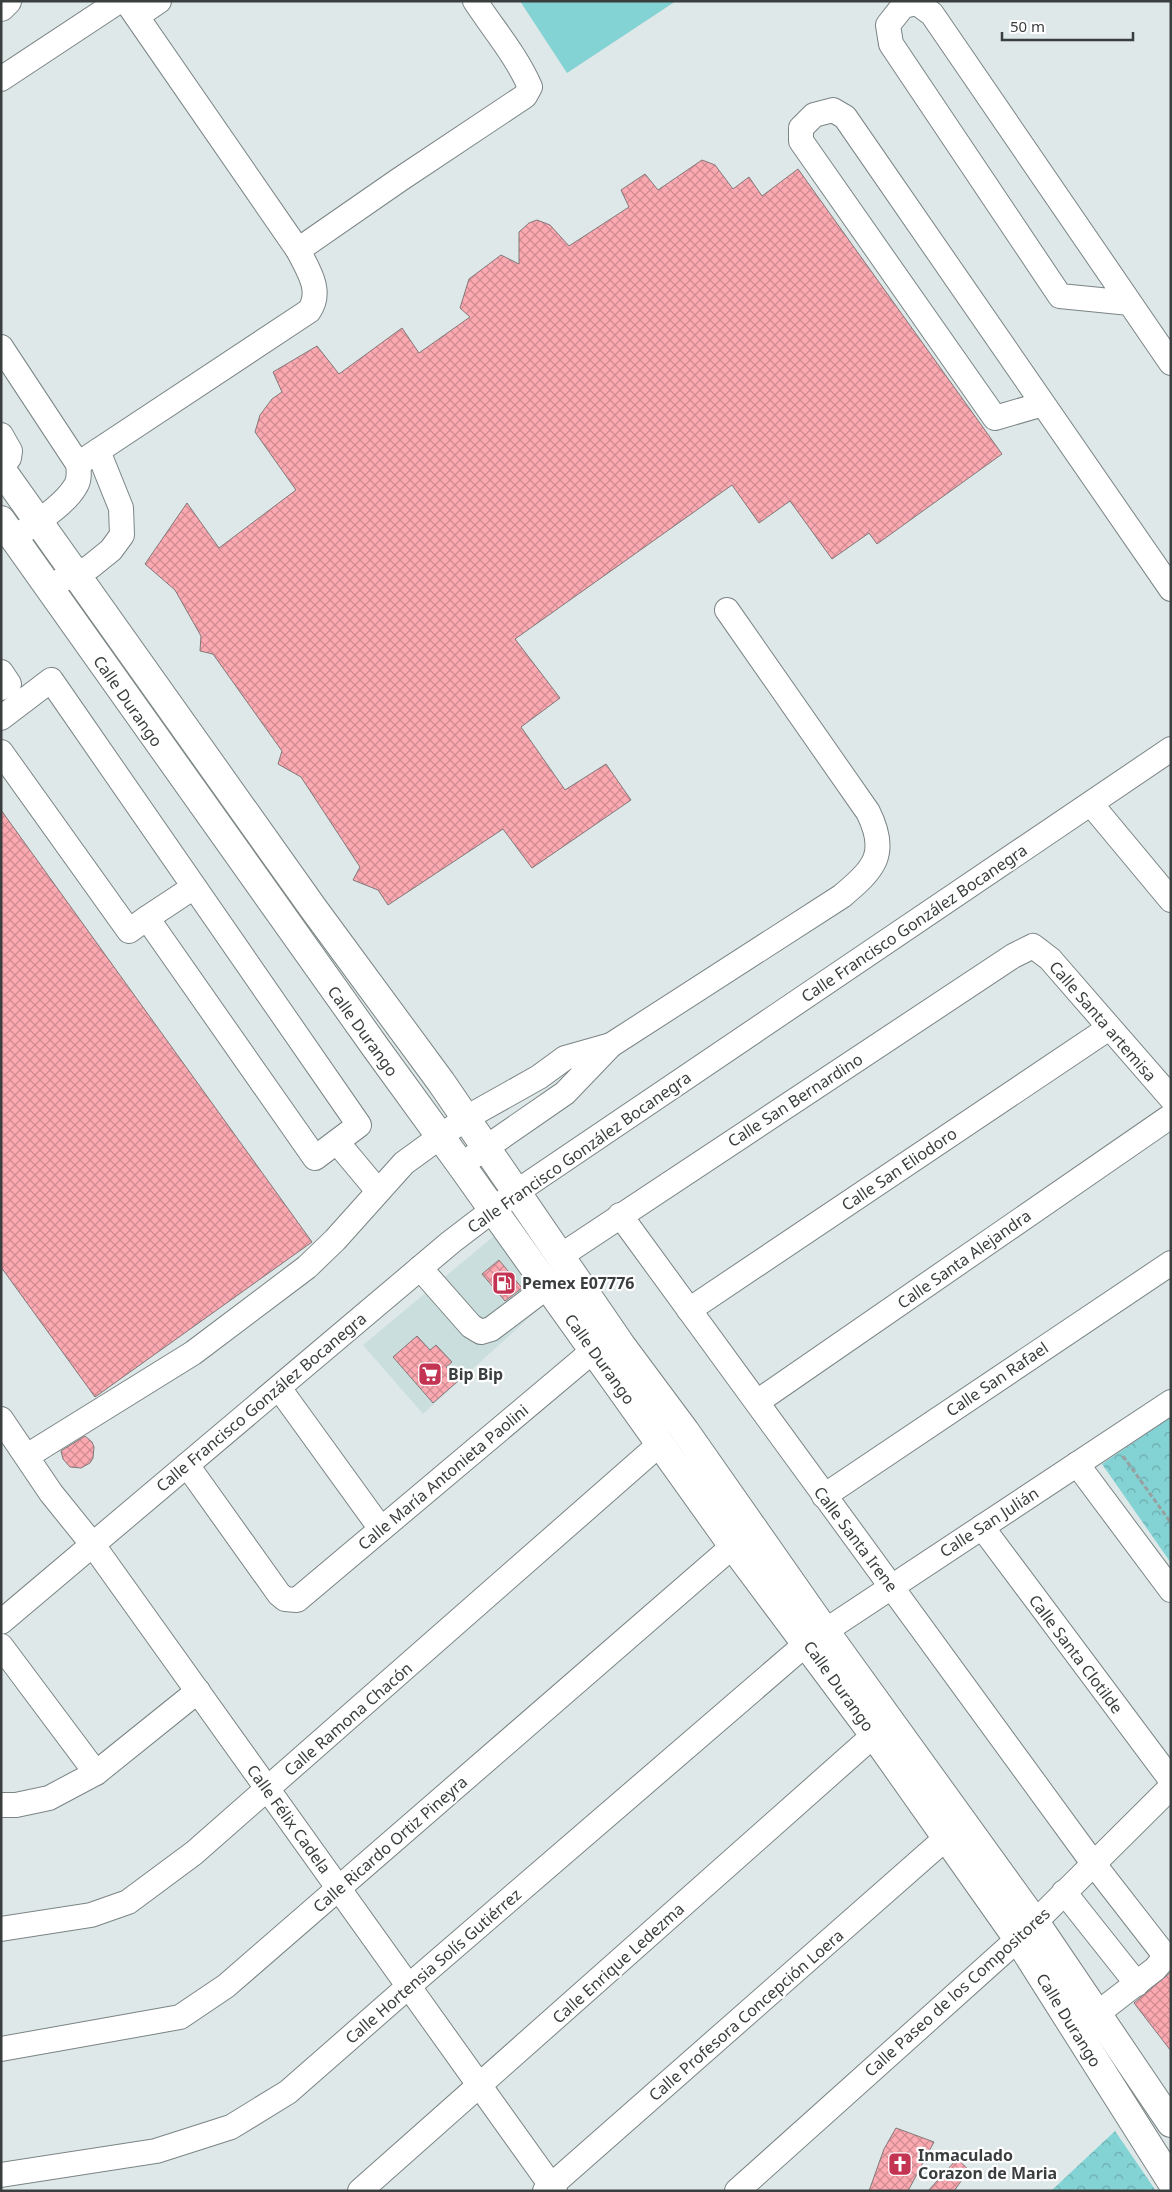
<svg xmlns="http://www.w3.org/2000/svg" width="1172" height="2192" viewBox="0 0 1172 2192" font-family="'Noto Sans',sans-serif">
<defs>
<pattern id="park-crowns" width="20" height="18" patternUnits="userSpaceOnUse" patternTransform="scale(1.25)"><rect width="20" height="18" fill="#83d2d4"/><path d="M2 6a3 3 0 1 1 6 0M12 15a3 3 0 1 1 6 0" fill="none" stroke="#6cacad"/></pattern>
<pattern id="building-cross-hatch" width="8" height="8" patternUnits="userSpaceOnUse" patternTransform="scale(1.25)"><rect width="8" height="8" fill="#fda9b1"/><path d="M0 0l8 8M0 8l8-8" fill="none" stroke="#ce8b91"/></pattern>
</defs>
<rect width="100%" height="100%" fill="#dee8e8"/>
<!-- built -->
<polygon fill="#cbdede" points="494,1236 543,1305 423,1414 363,1345"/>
<!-- park -->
<g fill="url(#park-crowns)">
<polygon points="1171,1417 1171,1563 1102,1464"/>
<polygon points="1115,2131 1156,2191 1051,2191"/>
</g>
<!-- garden -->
<polygon fill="#83d2d4" points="520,1 676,1 567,73"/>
<!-- building -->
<g fill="url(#building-cross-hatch)" stroke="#817879">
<polygon points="702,160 715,165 733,189 749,177 762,196 798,169 1002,454 877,544 869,533 832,559 790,501 759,523 732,485 515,639 560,698 521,727 565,790 606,764 631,800 532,868 503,829 388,905 378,890 353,880 360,867 301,777 278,764 282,751 213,654 200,651 201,636 175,590 145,564 187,503 219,548 296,490 255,432 260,415 272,399 282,392 273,372 317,346 339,374 402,328 419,353 470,317 460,308 469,279 501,255 519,264 519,232 529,223 537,220 550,225 569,246 629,207 621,190 645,174 658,190"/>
<polygon points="1,810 312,1242 95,1397 1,1267"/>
<polygon points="499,1260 522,1288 505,1301 482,1274"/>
<polygon points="417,1336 430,1350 436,1345 452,1362 446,1367 458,1381 433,1403 393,1357"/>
<polygon points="85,1436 92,1442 94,1447 93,1458 90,1463 81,1468 70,1467 63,1459 61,1451"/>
<polygon points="1171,1972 1171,2051 1134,2003"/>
<polygon points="896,2128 934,2142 908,2191 869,2191 884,2149"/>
<polygon points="957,2159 969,2170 954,2191 928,2191"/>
</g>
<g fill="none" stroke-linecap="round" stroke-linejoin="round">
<!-- minor casing -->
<g stroke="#7b8484" stroke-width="26">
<g id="minor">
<polyline points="137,16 159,1"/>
<polyline points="1,79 119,1"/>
<path d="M298,250l101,-70 126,-84 5,-9c-14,-32 -36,-57 -55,-86"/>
<polyline points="1130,303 1060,296 891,44 888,25 903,6 917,3 932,14 1171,363"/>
<path d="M1,347l77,117c1,8 2,16 -3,23 -12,20 -43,38 -61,51"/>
<polyline points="1043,404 995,418 801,141 801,128 814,115 833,110 845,117 1171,589"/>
<polyline points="1,435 10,451 9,458 1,466"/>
<path d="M78,464l231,-153c14,-20 -1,-41 -11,-61l-172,-249"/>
<polyline points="60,581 90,567 111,550 122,535 121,508 98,451"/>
<polyline points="1,672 9,684 1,688"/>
<polyline points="1,718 51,680 359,1125 315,1158 147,918 129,931 1,752"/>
<polyline points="1091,804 1171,900"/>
<polyline points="147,918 194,887"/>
<polyline points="337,1142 378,1191"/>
<path d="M461,1165l104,-72 46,-48 231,-149c32,-27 47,-42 26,-84l-141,-202"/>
<polyline points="620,1215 1093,1863 1163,1953 1161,1962 1155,1969 1098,2013"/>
<polyline points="559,1257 1013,956 1033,946 1050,959 1171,1098"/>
<polyline points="420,1268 471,1326 481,1332 491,1329 548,1286"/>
<polyline points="689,1310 1109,1028"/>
<polyline points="279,1388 381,1529"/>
<polyline points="757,1402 1171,1116"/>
<polyline points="1,1419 51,1493 93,1545 555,2191"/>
<polyline points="27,1456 193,1353 307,1267 335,1240 404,1163 466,1118 539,1077 565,1058 611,1045"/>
<polyline points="1077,1464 1171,1590"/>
<polyline points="187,1465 279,1594 285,1599 297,1600 594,1350"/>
<polyline points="824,1496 1171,1263"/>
<polyline points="982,1527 1171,1780"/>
<polyline points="1,1622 451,1242 515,1193 1171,749"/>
<polyline points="1,1646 96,1773"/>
<polyline points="1,1805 16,1805 49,1798 96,1773 198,1691"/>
<polyline points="1064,1892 1137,1984"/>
<polyline points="1,1929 91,1915 128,1902 194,1853 661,1443"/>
<polyline points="1,2049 180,2017 226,1986 733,1546"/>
<polyline points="1,2175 156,2151 231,2127 288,2092 409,1986 807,1643 1171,1402"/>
<polyline points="360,2191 874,1735"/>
<polyline points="545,2191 946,1838"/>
<polyline points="737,2191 1018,1939 1171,1787"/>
</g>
</g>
<!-- major casing -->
<g stroke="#7b8484" stroke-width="30">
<g id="major">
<polyline points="1,469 313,908 441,1082 621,1345 685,1431 825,1631 1035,1922 1171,2123"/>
<polyline points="1,520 376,1048 461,1165 733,1546 874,1735 1018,1939 1171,2181"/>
</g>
</g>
<!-- highway casing -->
<g stroke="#7b8484" stroke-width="30">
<polyline id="highway" points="1,7 7,1"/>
</g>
<!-- path -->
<polyline stroke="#99a0a0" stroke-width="3" stroke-dasharray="5 2.5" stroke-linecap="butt" points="1123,1456 1171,1523"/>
<!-- minor -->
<use href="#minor" stroke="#fff" stroke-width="24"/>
<!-- major -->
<use href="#major" stroke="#fff" stroke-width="28"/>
<!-- highway -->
<use href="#highway" stroke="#fff" stroke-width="28"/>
</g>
<!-- icons -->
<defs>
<g id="fuel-square" transform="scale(1.25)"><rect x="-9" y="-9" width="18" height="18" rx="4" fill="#c33352" stroke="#fff"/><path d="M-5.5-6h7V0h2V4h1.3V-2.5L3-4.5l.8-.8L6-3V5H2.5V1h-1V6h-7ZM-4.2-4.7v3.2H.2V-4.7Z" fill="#fff"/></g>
<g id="supermarket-square" transform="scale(1.25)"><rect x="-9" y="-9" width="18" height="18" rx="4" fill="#c33352" stroke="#fff"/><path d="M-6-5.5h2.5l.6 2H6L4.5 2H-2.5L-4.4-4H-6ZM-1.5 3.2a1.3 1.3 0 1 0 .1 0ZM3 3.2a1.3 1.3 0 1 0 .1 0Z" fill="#fff"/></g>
<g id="church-square" transform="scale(1.25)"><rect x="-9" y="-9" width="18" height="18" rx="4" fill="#c33352" stroke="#fff"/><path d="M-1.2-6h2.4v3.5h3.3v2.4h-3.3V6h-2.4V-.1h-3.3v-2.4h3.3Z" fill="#fff"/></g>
</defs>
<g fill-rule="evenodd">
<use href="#fuel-square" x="504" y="1283"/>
<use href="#supermarket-square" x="430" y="1374"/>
<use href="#church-square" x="900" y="2164"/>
</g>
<g text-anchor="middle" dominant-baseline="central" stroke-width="4.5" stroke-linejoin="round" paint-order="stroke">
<!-- street labels -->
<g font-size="16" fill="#3a3e3e" stroke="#fff">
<text transform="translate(128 701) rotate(55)">Calle Durango</text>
<text transform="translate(914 923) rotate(-34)">Calle Francisco González Bocanegra</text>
<text transform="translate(1103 1021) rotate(49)">Calle Santa artemisa</text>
<text transform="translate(363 1031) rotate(54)">Calle Durango</text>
<text transform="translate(795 1100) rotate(-33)">Calle San Bernardino</text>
<text transform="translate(579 1152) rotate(-35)">Calle Francisco González Bocanegra</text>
<text transform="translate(899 1169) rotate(-34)">Calle San Eliodoro</text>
<text transform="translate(964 1259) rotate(-35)">Calle Santa Alejandra</text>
<text transform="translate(600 1359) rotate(54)">Calle Durango</text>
<text transform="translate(997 1379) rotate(-34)">Calle San Rafael</text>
<text transform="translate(261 1402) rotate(-40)">Calle Francisco González Bocanegra</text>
<text transform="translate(443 1477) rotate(-40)">Calle María Antonieta Paolini</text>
<text transform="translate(989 1522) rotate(-33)">Calle San Julián</text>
<text transform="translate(856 1539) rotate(53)">Calle Santa Irene</text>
<text transform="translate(1076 1654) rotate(53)">Calle Santa Clotilde</text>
<text transform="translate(839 1686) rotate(54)">Calle Durango</text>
<text transform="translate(348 1719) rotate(-41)">Calle Ramona Chacón</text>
<text transform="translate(289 1819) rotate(54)">Calle Félix Cadela</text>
<text transform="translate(390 1844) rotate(-41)">Calle Ricardo Ortiz Pineyra</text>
<text transform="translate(618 1963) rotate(-42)">Calle Enrique Ledezma</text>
<text transform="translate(433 1966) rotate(-41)">Calle Hortensia Solís Gutiérrez</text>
<text transform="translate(957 1992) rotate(-42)">Calle Paseo de los Compositores</text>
<text transform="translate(746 2015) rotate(-41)">Calle Profesora Concepción Loera</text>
<text transform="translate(1069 2020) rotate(58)">Calle Durango</text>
</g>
<!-- poi labels -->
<g font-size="16" font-weight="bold" fill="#3a3e3e" stroke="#fff" text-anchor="start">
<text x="522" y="1283">Pemex E07776</text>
<text x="448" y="1374">Bip Bip</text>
<text x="918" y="2155">Inmaculado<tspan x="918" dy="18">Corazon de Maria</tspan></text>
</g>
</g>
<!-- border -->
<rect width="1172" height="2192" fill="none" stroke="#3a3e3e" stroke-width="5"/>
<!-- scale -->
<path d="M1002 32v8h131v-8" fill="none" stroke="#3a3e3e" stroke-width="2.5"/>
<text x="1010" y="32" font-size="15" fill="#3a3e3e" stroke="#ffffff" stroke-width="4" paint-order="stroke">50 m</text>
</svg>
